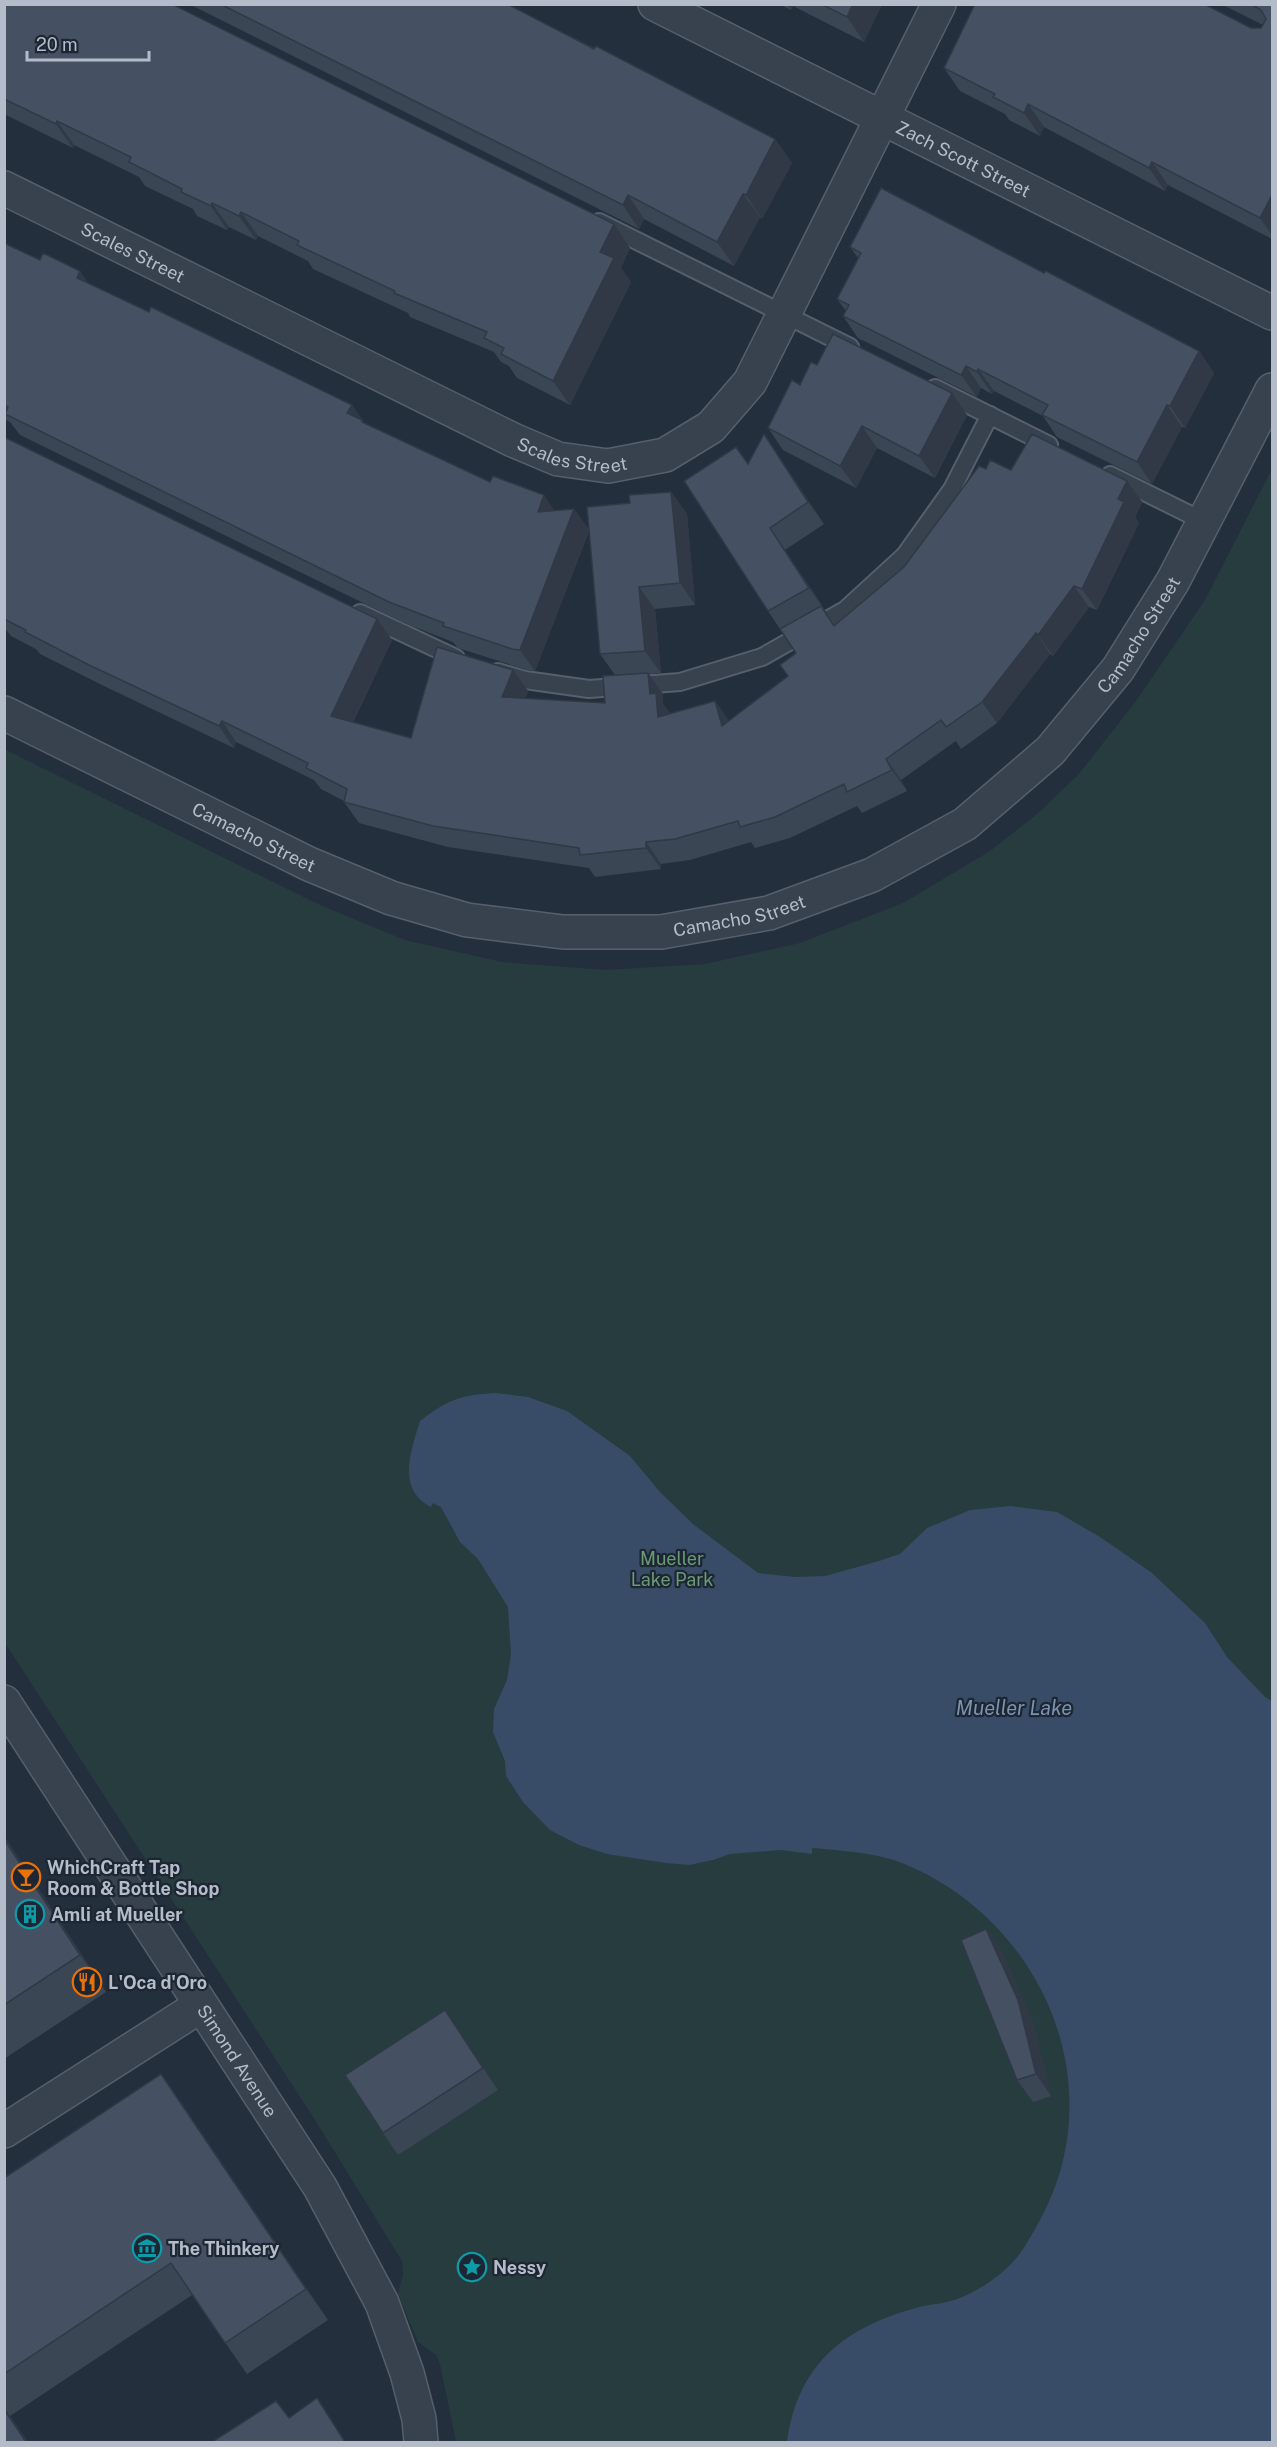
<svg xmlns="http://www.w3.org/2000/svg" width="1277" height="2447" viewBox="0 0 1277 2447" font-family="'Public Sans',sans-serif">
<rect width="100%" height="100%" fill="#242f3e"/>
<!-- green -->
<polygon fill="#263c3f" points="1272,469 1272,2442 456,2442 440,2364 436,2355 418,2342 398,2294 403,2275 402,2261 315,2120 5,1643 4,749 320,905 405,940 502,962 605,970 705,964 800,943 903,903 990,851 1037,814 1079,774 1136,701 1205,600"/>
<!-- water -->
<path fill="#394c67" d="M495,1393l33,4 39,14 63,45 30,36 33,32 65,49 37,4 30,-1 54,-15 21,-7 27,-26 43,-18 41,-4 46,6 43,25 52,36 53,50 22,34 38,40 7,4v741h-485c11,-79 58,-115 132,-135 12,-3 24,-3 35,-7 25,-8 55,-29 69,-51 15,-23 29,-50 37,-77 37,-128 -38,-261 -158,-309 -28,-11 -60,-12 -90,-15v6l-31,-4 -51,4 -17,6 -24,5 -23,-2 -59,-9 -28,-9 -29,-15 -27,-28 -17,-26 -1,-15 -12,-29 1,-23 13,-29 4,-26 -3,-47 -30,-48 -18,-17 -19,-35 -8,-4 -2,4c-35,-18 -20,-56 -11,-86 28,-21 39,-26 75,-28z"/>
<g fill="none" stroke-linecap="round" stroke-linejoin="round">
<!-- service casing -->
<g stroke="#565f6c" stroke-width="20">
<g id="service">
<polyline points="599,222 850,347"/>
<polyline points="935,388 1049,445"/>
<polyline points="1110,475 1205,522"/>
<polyline points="360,613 456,658"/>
<polyline points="498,672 525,680 589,689 680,682 762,657 845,610 905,555 952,489 990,415"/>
</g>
</g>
<!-- minor casing -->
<g stroke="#565f6c" stroke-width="36">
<g id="minor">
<path id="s1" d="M4,188l509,252 45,19 50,7 57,-11 46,-28 39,-45 189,-378"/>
<path id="s2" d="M4,713l305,151 82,34 76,22 96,12h98l108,-19 103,-38 93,-51 85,-73 68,-82 55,-88 99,-191"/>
<polyline points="4,2131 200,2006"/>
</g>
</g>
<!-- tertiary casing -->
<g stroke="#565f6c" stroke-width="36">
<g id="tertiary">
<path id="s3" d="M655,4l617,309"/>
<path id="s4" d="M4,1702l316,485 62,116 25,70 12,46 2,23"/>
</g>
</g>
<!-- service -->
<use href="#service" stroke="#38414e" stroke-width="16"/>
<!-- minor -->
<use href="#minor" stroke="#38414e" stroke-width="33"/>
<!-- tertiary -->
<use href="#tertiary" stroke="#38414e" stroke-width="33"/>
</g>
<!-- wall -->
<g fill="#3b4654">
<polygon points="4,4 630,248 621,268 631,282 570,405 517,378 509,366 501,362 494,352 410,317 408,313 313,269 308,261 258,236 256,240 229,227 227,230 197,216 193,209 145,186 139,177 74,145 73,148 4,114"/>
<polygon points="189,4 507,4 775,139 792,163 762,219 760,217 734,266 644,219 639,229"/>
<polygon points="779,4 882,4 864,42 793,6 791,10"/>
<polygon points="1221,4 1272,4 1272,239 1168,185 1165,191 1044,127 1040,136 1009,120 1005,114 960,91 944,68 1251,28 1261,28 1263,25"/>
<polygon points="4,243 149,312 352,405 365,424 490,482 555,511 574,509 589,530 630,503 671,492 687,514 695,605 655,609 661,673 649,674 663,694 663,704 670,714 715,701 729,721 788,676 796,653 768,611 748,464 764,434 824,524 785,550 835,625 904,567 986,469 1011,470 1127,481 1142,502 1135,517 1139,523 1097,610 1089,607 1053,656 1050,654 997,723 961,749 956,741 901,780 907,791 862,813 857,806 790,838 755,848 751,842 690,860 661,864 661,869 595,877 589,868 448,847 359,823 344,802 344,801 321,789 314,780 236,742 234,748 104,686 40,654 36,649 11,636 4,627 4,437 377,619 392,640 353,722 411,738 513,670 528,691 525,699 605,703 615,675 600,654 589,531 535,671 527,670 458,648 453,642 404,623 20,435 10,422 4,419"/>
<polygon points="850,247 1044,273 1199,351 1214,373 1185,428 1182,427 1152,484 1057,437 1043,416 994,391 992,394 981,388 977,397 858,338 843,316 846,311 837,299 858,258"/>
<polygon points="817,365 967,415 935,478 877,448 856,488 783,450 768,428 800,385"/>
<polygon points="4,1836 106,1992 4,2059"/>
<polygon points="986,1929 1002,1951 1033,2022 1051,2096 1033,2102 1017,2080"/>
<polygon points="445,2010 498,2090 398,2155 383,2133"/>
<polygon points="161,2074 328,2320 247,2374 192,2295 10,2416 28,2442 4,2442 4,2178"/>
</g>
<!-- shaded-wall -->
<g fill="#303945">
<polygon points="787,4 792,4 793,6 791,10"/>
<polygon points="853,4 882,4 864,42 847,17"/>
<polygon points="1028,104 1044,127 1040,136 1024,113"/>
<polygon points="57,121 74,145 73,148 56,124"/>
<polygon points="775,139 792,163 762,219 746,195"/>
<polygon points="1152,162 1168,185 1165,191 1149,168"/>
<polygon points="743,194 760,217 734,266 717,242"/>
<polygon points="628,195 644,219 639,229 623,205"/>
<polygon points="1272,195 1272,235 1260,218"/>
<polygon points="212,203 229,227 227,230 211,206"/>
<polygon points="241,212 258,236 256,240 239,216"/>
<polygon points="614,224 630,248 621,268 631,282 570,405 553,381 600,252"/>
<polygon points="80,271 95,292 77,278"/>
<polygon points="1199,351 1214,373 1185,428 1170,406"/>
<polygon points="966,366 981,388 977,397 961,375"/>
<polygon points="978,369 994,391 992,394 977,372"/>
<polygon points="952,393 967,415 935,478 919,456"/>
<polygon points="352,405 367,426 347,413"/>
<polygon points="1167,405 1182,427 1152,484 1137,462"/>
<polygon points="862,426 877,448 856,488 840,466"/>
<polygon points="764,434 779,456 824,524 808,502"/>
<polygon points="1127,481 1142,502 1135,517 1139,523 1097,610 1082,589 1118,499"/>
<polygon points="671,492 687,514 695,605 680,583"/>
<polygon points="544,495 559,517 538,512"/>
<polygon points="574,509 589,530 535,671 520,650"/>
<polygon points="770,528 785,550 824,610 809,588"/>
<polygon points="1074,586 1089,607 1053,656 1038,635"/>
<polygon points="639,587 655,609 661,673 645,651"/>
<polygon points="377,619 392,640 345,737 331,716"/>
<polygon points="1036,633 1050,654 997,723 982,702"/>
<polygon points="513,670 528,691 517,719 502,697"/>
<polygon points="648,673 663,694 663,704 671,714 658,717 650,694"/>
<polygon points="715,701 730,722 722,726"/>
<polygon points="222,721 236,742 234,748 219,726"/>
<polygon points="886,759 901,780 907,791 892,770"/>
<polygon points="646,842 661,864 661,869 646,848"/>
<polygon points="4,1836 106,1992 80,1955 4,1839"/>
<polygon points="986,1929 1002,1951 1033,2022 1051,2096 1036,2074"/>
<polygon points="445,2010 460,2032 498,2090 483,2068"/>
<polygon points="161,2074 183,2105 328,2320 306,2289"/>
<polygon points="4,2408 28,2442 26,2442 4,2409"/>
</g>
<!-- building -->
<g fill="#455162" stroke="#303945" stroke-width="1.5">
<polygon points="4,4 172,4 614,224 600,252 614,258 553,381 501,354 504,348 484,338 487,332 394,293 395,291 297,245 299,241 241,212 239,216 212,203 211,206 181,192 182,189 129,162 131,157 57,121 56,124 4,99"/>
<polygon points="220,4 507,4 594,49 596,46 775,139 746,195 743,194 717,242 628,195 623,205"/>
<polygon points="821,4 853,4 847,17"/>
<polygon points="975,4 1204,4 1251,28 1261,28 1266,19 1261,10 1251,4 1272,4 1272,195 1260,218 1152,162 1149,168 1028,104 1024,113 993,97 995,94 944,68"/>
<polygon points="881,188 1044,273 1046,271 1199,351 1170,406 1167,405 1137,462 1042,415 1048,405 978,369 977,372 966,366 961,375 843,316 849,305 837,299 861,253 850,247"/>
<polygon points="4,243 40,260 43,253 80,271 77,278 149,312 151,307 352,405 347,413 362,420 362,422 490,482 493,476 544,495 538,512 574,509 520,650 512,649 443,626 444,623 389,602 5,414 8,407 4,405"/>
<polygon points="833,334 952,393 919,456 862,426 840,466 768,428 792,380 800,385 811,362 817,365"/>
<polygon points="764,434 808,502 770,528 809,588 768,611 684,481 736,447 748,464"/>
<polygon points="1032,434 1127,481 1118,499 1124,502 1082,589 1074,586 1038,635 1036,633 982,702 946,727 941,720 886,759 892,770 847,792 844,784 775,817 740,827 738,821 675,839 646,842 646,848 580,855 579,848 433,826 344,802 347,789 306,768 308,763 222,721 219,726 89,665 25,632 26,630 4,619 4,437 377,619 331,716 411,738 437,647 513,670 502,697 605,703 603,676 648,673 650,694 656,693 658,717 715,701 722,726 788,676 780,665 796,653 780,629 821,606 834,626 904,567 979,466 986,469 990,460 1011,470"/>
<polygon points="671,492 680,583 639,587 645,651 600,654 587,507 630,503 629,495"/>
<polygon points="4,1839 80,1955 4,2005"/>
<polygon points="986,1929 1018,2000 1036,2074 1017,2080 961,1940"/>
<polygon points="445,2010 483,2068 383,2133 345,2075"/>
<polygon points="161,2074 306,2289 225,2343 171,2263 4,2374 4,2178"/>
<polygon points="317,2398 345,2442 212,2442 276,2401 289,2418"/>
<polygon points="4,2409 26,2442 4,2442"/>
</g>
<!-- icons -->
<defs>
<g id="bar-ring" transform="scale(1.5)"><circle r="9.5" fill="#1d2633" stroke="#e8710a" stroke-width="1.5"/><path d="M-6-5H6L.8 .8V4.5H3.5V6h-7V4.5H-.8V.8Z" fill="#e8710a"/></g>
<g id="building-ring" transform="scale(1.5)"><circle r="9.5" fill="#1d2633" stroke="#0f9aa8" stroke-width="1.5"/><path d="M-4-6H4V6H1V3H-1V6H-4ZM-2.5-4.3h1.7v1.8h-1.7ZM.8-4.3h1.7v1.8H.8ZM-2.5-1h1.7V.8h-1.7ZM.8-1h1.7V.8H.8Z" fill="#0f9aa8"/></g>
<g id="restaurant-ring" transform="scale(1.5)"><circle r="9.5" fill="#1d2633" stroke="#e8710a" stroke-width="1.5"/><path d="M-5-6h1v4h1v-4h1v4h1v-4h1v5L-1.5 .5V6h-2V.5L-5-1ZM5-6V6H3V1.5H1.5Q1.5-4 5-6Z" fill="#e8710a"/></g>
<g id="museum-ring" transform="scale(1.5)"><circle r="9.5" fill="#1d2633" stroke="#0f9aa8" stroke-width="1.5"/><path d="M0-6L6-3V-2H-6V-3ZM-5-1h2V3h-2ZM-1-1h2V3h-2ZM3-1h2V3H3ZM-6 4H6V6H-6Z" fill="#0f9aa8"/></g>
<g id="sight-ring" transform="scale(1.5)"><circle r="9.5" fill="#1d2633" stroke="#0f9aa8" stroke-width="1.5"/><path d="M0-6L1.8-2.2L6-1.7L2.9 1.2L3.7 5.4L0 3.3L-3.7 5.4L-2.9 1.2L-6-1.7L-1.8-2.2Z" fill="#0f9aa8"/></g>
</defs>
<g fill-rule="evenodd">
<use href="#bar-ring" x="26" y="1877"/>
<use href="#building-ring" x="30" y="1914"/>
<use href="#restaurant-ring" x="87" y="1982"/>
<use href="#museum-ring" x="147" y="2248"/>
<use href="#sight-ring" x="472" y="2267"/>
</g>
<g text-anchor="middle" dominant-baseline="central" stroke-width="4.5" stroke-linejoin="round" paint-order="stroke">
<!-- street labels -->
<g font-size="18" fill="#b4bcc9" stroke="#1d2633">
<text stroke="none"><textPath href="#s3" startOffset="345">Zach Scott Street</textPath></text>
<text stroke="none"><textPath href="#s1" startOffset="144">Scales Street</textPath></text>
<text stroke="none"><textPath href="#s1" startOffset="630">Scales Street</textPath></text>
<text stroke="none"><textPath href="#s2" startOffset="1287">Camacho Street</textPath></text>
<text stroke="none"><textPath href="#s2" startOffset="279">Camacho Street</textPath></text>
<text stroke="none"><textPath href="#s2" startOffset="783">Camacho Street</textPath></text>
<text stroke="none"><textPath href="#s4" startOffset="428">Simond Avenue</textPath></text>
</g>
<!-- park labels -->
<g font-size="18" fill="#6b9a76" stroke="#1d2633">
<text x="672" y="1558">Mueller<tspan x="672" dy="21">Lake Park</tspan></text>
</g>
<!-- poi labels -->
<g font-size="18" font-weight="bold" fill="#b4bcc9" stroke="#1d2633" text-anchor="start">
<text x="47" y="1867">WhichCraft Tap<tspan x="47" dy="21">Room &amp; Bottle Shop</tspan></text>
<text x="51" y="1914">Amli at Mueller</text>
<text x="108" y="1982">L'Oca d'Oro</text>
<text x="168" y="2248">The Thinkery</text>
<text x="493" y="2267">Nessy</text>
</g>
<!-- water labels -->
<g font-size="20" font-style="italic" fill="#7c92b1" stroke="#1d2633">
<text x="1014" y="1708">Mueller Lake</text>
</g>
</g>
<!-- border -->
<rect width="1277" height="2447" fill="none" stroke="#b4bcc9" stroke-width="12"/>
<!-- scale -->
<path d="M27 51v9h122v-9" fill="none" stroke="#b4bcc9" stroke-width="3"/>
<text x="36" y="51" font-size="18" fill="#b4bcc9" stroke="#1d2633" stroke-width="4.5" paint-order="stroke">20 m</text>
</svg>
